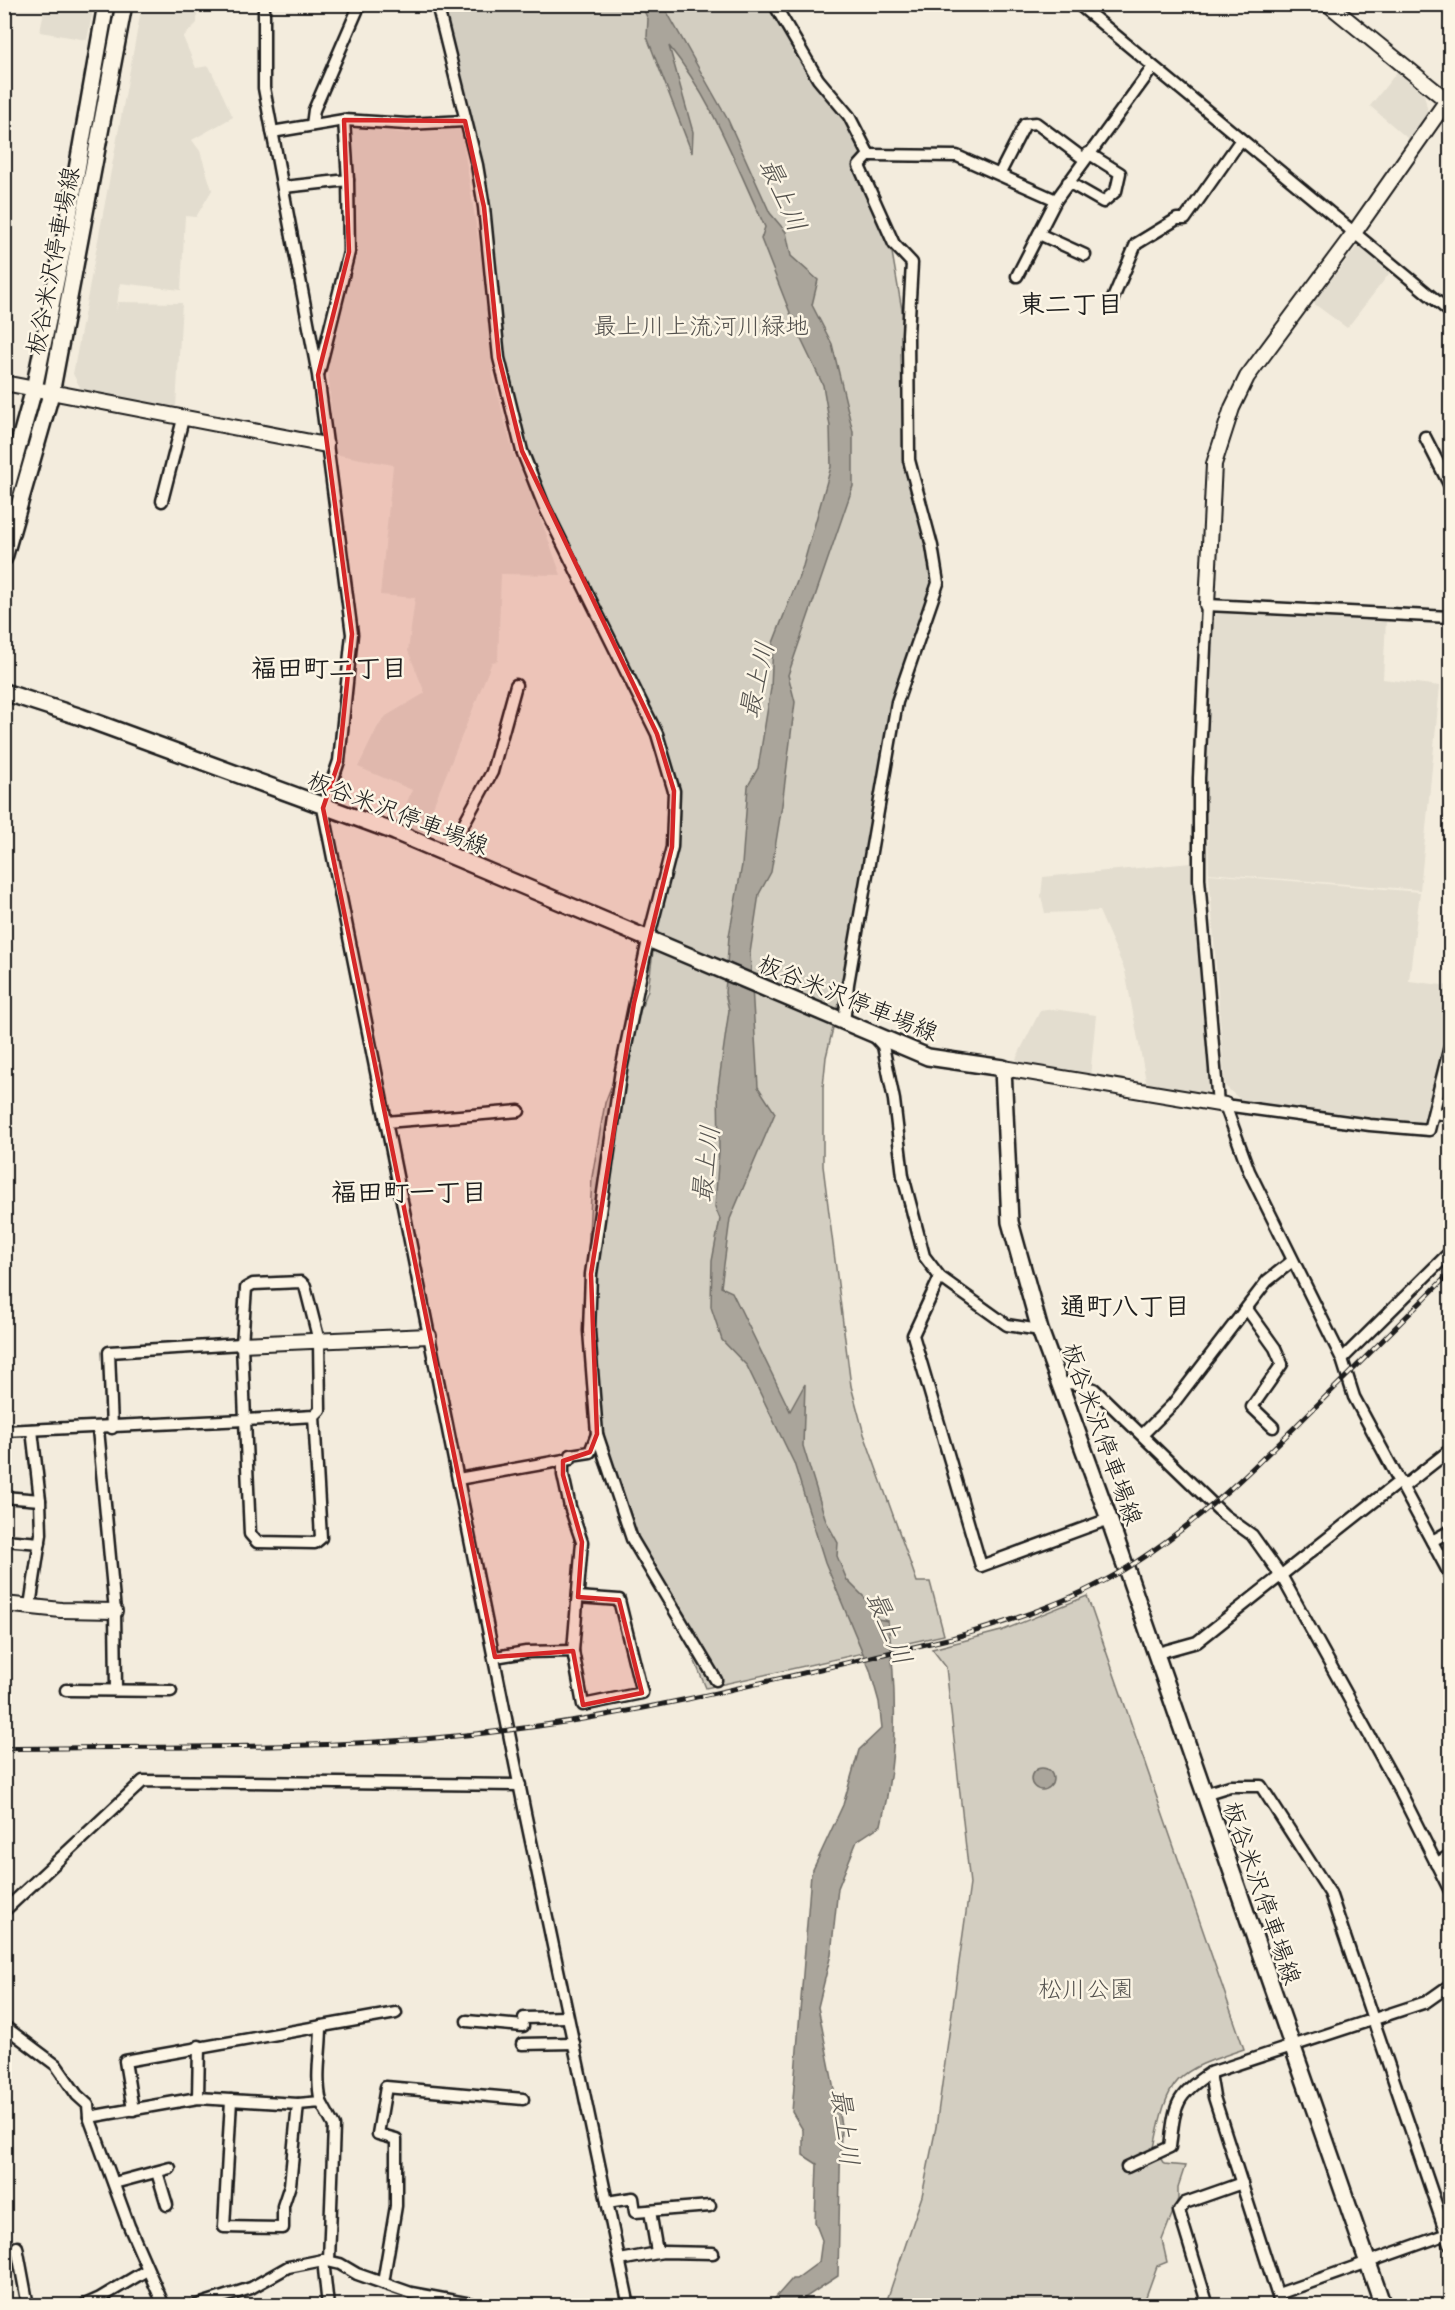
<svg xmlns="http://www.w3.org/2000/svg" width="1455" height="2310" viewBox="0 0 1455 2310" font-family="Caveat,'Klee One',sans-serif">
<rect width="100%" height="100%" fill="#f3ecdd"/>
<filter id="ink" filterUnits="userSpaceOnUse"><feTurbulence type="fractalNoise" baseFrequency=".0167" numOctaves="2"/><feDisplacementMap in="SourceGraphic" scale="12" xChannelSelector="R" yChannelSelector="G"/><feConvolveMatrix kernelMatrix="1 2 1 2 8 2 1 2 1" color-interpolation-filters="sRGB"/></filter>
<g filter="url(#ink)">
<!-- built -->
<g fill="#e3ddcf">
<polygon points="45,5 94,5 87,40 40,32"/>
<polygon points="142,5 197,5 197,23 183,37 196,68 209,66 233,117 192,140 200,151 212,190 196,217 185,216 181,290 120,283 116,312 118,302 182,303 176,407 82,391 73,374"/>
<polygon points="1397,72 1424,94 1430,121 1413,143 1370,106"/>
<polygon points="364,127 404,133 461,128 484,276 493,375 513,452 537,508 561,575 501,574 498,661 492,662 421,836 397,826 412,790 358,767 377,728 386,716 425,693 408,651 415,598 380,595 393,465 334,454 328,368 355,247 349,129"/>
<polygon points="1359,244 1392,270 1347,328 1313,303"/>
<polygon points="1212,611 1386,620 1383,679 1440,686 1420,890 1209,873 1206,779"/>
<polygon points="1191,863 1212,1088 1202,1096 1147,1086 1125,971 1099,911 1045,913 1041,896 1043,877"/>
<polygon points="1209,874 1420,892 1409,981 1450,986 1450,1031 1424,1127 1245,1104 1225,1086"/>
<polygon points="1053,1009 1096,1015 1090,1077 1021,1066 1016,1059 1040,1011"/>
</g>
<!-- green -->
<g fill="#d3cec1" stroke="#78756e" stroke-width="1.5">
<polygon points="440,5 770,5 848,121 864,154 857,166 890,241 906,333 903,420 906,463 927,545 933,581 895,701 844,983 826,1057 823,1087 823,1166 851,1386 864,1434 917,1582 930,1582 944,1635 706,1688 681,1628 629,1540 598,1460 584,1330 592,1177 605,1103 648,990 656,928 676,848 679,791 659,733 636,679 547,504 519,431 502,358 486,206"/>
<path d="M1087,1596l157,453c-69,23 -76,27 -90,99l10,16 21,2 -7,21v12l-16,41 5,22 -10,4 -14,39 -258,1 37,-110 14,-69 34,-243 -24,-217 -14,-18 69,-18z"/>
</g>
<!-- water -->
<g fill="#aaa59b" stroke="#716e68" stroke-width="1.5">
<path d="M641,5h22l65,115 42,93 16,19 5,24 27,24 -6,25 20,39 21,88v54l-65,189 7,27 -13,103 -11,67 -12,22 -9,59 8,134 17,26 -45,106 -9,68 11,5 58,119 15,-27 -2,62 23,75 12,22 -1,13 10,24 18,18 13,21 10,2c9,71 10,134 -7,204l-24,16 -19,47 -7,66 -13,53 23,118 -3,151 -35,23 -5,6h-29l23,-26h4l23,-17 3,-22 -7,-18 2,-58 -14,-9v-25l-11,-18 19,-238 32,-69 16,-55 23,-22 -3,-26 -9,-32 -45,-108 -31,-99 -47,-97 -25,-26 -11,-33 1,-46 8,-42 -5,-12 4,-57 -1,-62 11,-78 -4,-17 4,-57 13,-71 6,-79 10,-18 13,-80 2,-45 30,-77 28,-99 -1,-41 -7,-41 -25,-52 -37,-94 4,-12c-29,-62 -53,-128 -96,-181l24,86 -1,21 -45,-116 1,-18z"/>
<circle cx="1042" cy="1779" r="11"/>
</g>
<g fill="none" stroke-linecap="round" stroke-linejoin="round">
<!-- minor casing -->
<g stroke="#1c1c1c" stroke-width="15">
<g id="minor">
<polyline points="264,4 264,88 318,375 352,634 339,761 323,808 525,1813 629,2306"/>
<polyline points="437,4 477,165 484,207 499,358 522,451 544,506 657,734 674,791 672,847 648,940 621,1070 591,1274 589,1331 597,1434 632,1539 716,1680"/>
<polyline points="774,4 818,79 849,116 869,155"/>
<polyline points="1078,4 1450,312"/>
<polyline points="312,125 314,110 360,4"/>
<polyline points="272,132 344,120 407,124 465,121"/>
<polyline points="869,155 957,156 1056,200"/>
<polyline points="1000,173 1025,124 1036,123 1084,159"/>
<polyline points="1068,182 1103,202 1116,191 1120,173 1088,153"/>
<polyline points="284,187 348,180 344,120"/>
<polyline points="1039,234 1085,255"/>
<polyline points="1017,276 1056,200 1153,67"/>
<polyline points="1112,301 1136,244 1177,219 1185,219 1240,141"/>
<polyline points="319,372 349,252 348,180"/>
<polyline points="1425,437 1450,486"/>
<polyline points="162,501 183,419"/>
<polyline points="447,854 492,772 516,685"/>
<polyline points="844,1023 848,984 897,702 938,583 932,546 909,460 908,334 912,263 894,244 859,166 869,155"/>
<polyline points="874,1036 883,1046 894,1100 903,1176 924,1256 940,1277 1007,1325 1040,1330"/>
<polyline points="1450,1046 1429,1130 1370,1125 1225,1105 1249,1171 1342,1359 1354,1397 1450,1575"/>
<polyline points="1218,1104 1199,879 1199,778 1207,605 1450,617"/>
<polyline points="1434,1113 1450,1115"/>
<polyline points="386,1122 519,1111"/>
<polyline points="940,1277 913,1335 981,1566 1109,1519"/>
<polyline points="1247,1309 1275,1348 1282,1364 1252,1407 1273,1427"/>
<polyline points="1342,1359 1450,1252"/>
<polyline points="1058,1384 1070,1383 1094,1389 1224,1515 1252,1535 1282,1577 1400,1791 1450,1891"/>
<polyline points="112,1428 109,1352 242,1344"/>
<polyline points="98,1429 115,1611 116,1690"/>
<polyline points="4,1431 245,1420 242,1344 246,1288 253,1284 301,1282 305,1286 319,1341 320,1410 314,1416 245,1420 250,1534 257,1542 315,1543 321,1538 314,1416"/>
<polyline points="1143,1434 1173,1404 1267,1281 1291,1262"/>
<polyline points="563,1461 563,1475 570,1507 582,1542 573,1651"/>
<polyline points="458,1479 570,1459 571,1455 590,1452 597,1434"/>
<polyline points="1403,1487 1450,1450"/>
<polyline points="4,1497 40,1500"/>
<polyline points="4,1540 40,1543"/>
<polyline points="1432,1541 1450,1531"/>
<polyline points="30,1606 41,1534 40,1500 32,1430"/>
<polyline points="1154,1654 1197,1642 1400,1481"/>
<polyline points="495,1657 526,1652 573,1651 583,1705 642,1693 619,1600 578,1597"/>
<polyline points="66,1690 171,1691"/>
<polyline points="1204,1794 1230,1786 1261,1786 1330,1893 1450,2245"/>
<polyline points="1436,1864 1450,1855"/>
<polyline points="4,1911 143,1781 520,1785"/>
<polyline points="524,2018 567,2017"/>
<polyline points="467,2021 523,2026"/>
<polyline points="4,2026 56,2065 77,2095 88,2105 89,2117 129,2226 164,2306"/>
<polyline points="522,2044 574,2043"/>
<polyline points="1210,2073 1214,2097 1281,2306"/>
<polyline points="198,2098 199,2046"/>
<polyline points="231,2100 224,2227 283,2228 283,2206 290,2185 298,2104"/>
<path d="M321,2102c-6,-25 0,-50 0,-76"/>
<polyline points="133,2110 125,2061 396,2013"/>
<polyline points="89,2117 198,2098 298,2104 321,2102 334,2126 329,2260"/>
<path d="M1127,2167l43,-20c5,-41 4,-51 40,-74l216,-71 24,-17"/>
<polyline points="157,2172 167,2205"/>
<polyline points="114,2183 170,2168"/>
<polyline points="607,2202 633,2198 635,2212 710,2206"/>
<polyline points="650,2211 657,2252"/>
<polyline points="17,2247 28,2306"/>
<polyline points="323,2260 328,2306"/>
<polyline points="620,2260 663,2252 713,2253"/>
<polyline points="383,2283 396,2206 396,2139 378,2134 386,2087 523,2099"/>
<polyline points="1278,2294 1450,2233"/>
<polyline points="82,2306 100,2298 147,2270"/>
<polyline points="195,2306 251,2288 288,2267 323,2260 340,2264 357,2274 411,2293 482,2306"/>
<polyline points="1208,2306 1179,2211 1185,2203 1242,2183"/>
</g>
</g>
<!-- tertiary casing -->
<g stroke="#1c1c1c" stroke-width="18">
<g id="tertiary">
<polyline points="1328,4 1450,103"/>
<polyline points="4,383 326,445"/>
<polyline points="1207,605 1214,464 1232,408 1247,377 1354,233 1450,96"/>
<polyline points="1003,1068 1225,1105"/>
<polyline points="242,1344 429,1336"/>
<polyline points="4,1604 61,1610 115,1611"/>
</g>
</g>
<!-- secondary casing -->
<g stroke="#1c1c1c" stroke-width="20">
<g id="secondary">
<polyline points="4,497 34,389 66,232 106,4"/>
<polyline points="4,558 51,394 124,4"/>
<polyline points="4,692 81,717 395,832 928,1057 1003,1068 1010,1222 1040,1330 1109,1519 1383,2306"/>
</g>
</g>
<!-- minor -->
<use href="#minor" stroke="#fcf5e5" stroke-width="10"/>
<!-- tertiary -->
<use href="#tertiary" stroke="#fcf5e5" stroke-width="14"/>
<!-- secondary -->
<use href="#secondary" stroke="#fcf5e5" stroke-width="15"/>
<!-- rail casing -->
<g stroke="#1c1c1c" stroke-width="5">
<path id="rail" d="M4,1749c168,-4 338,3 505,-19 149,-19 296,-58 443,-92 63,-18 128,-39 184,-76 65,-42 118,-94 172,-148 48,-47 95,-94 142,-141"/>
</g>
<!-- rail -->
<use href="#rail" stroke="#fcf5e5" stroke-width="3" stroke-dasharray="9" stroke-linecap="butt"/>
</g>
</g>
<!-- marked area -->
<path fill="#d62828" fill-opacity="0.2" stroke="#d62828" stroke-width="4.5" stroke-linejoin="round" d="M344,120l121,1 19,86 15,151 23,93 135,283 17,57 -2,56 -38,156 -43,271 6,160 -7,18 -27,9v14l19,67 -4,55 41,3 23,93 -59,12 -10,-54 -78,6 -172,-849 16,-47 13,-127 -34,-259 31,-123z"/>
<g text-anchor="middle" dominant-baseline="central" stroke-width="5" stroke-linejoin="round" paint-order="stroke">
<!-- street labels -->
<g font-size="24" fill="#1c1c1c" stroke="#fcf5e5">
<text transform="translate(53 261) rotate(-79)">板谷米沢停車場線</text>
<text transform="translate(398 813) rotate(21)">板谷米沢停車場線</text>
<text transform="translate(848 998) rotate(22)">板谷米沢停車場線</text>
<text transform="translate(1102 1434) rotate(70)">板谷米沢停車場線</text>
<text transform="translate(1262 1893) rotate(71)">板谷米沢停車場線</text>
</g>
<!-- park labels -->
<g font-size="24" fill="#53514e" stroke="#fcf5e5">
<text x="701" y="326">最上川上流河川緑地</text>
<text x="1086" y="1989">松川公園</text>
</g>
<!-- water labels -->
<g font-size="26" font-style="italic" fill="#55534f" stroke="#fcf5e5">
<text transform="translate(783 195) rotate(66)">最上川</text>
<text transform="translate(757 680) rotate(-77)">最上川</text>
<text transform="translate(706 1164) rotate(-83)">最上川</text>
<text transform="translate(889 1628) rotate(67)">最上川</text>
<text transform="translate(845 2127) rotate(83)">最上川</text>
</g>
<!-- neighbourhood labels -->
<g font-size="26" font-weight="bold" fill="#1c1c1c" stroke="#fcf5e5">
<text x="1071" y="304">東二丁目</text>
<text x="329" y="668">福田町二丁目</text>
<text x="409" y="1192">福田町一丁目</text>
<text x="1125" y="1306">通町八丁目</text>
</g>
</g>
<!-- margin -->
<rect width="1455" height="2310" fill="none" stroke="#fcf5e5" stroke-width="24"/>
<rect x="12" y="12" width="1431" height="2286" fill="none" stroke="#1c1c1c" stroke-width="2" filter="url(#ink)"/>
</svg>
